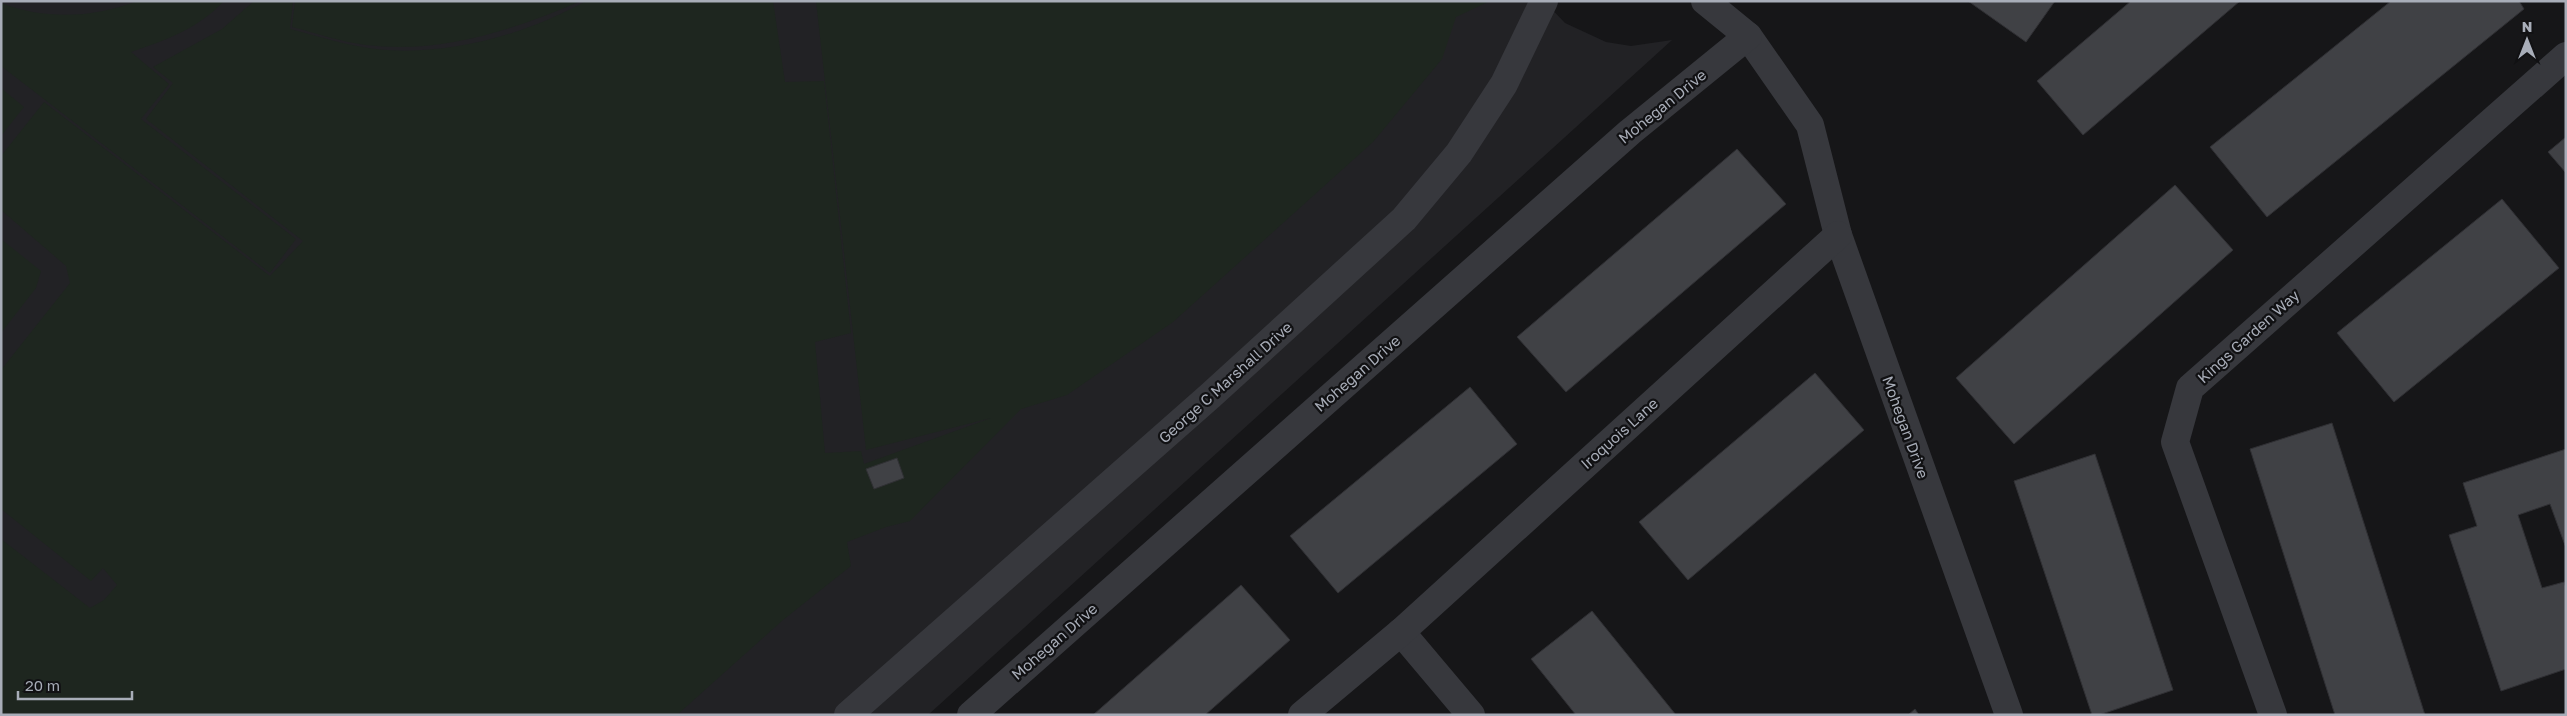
<svg xmlns="http://www.w3.org/2000/svg" width="2567" height="716" viewBox="0 0 2567 716" font-family="'Golos Text',sans-serif">
<rect width="100%" height="100%" fill="#161618"/>
<!-- built -->
<polygon fill="#222225" points="1,1 1544,1 1565,23 1606,42 1631,46 1672,40 928,715 1,715"/>
<!-- green -->
<g fill="#1e261f">
<path d="M137,1h87c-26,28 -58,39 -93,51l38,32 -28,35 155,120 -26,34 -269,-207v-63c44,17 93,15 136,-2z"/>
<path d="M254,1h39l-3,28c28,7 57,17 86,20 70,8 149,-14 210,-48h187l12,81 39,-1 27,252 -36,9 10,111 36,-2 3,13 127,-46 -125,32 -50,-449h674l-34,16 -14,42 -69,83 -200,180 -106,73 -46,14 -111,112 -24,6 -39,15 4,24 -68,54 -106,95h-676v-176l89,69 14,-8 13,-15 -14,-17 -12,13 -90,-72v-139l69,-87 -4,-17 -65,-56v-54l43,-54 226,174 33,-35 -157,-122 27,-36 -20,-16 69,-38z"/>
<path d="M295,1h286c-68,29 -139,53 -215,44 -25,-3 -50,-12 -74,-18z"/>
<polygon points="1,88 24,107 1,136"/>
<polygon points="1,239 41,271 36,288 1,333"/>
</g>
<!-- building -->
<g fill="#404145" stroke="#303034">
<polygon points="1968,1 2055,1 2026,42"/>
<polygon points="2131,1 2240,1 2083,135 2037,81"/>
<polygon points="2391,1 2519,1 2524,9 2267,217 2210,147"/>
<polygon points="2566,137 2566,173 2548,152"/>
<polygon points="1737,149 1786,204 1566,392 1517,337"/>
<polygon points="2175,185 2233,250 2014,444 1956,378"/>
<polygon points="2502,199 2559,268 2394,402 2337,333"/>
<polygon points="1815,373 1864,430 1688,580 1639,522"/>
<polygon points="1470,387 1517,444 1338,593 1290,536"/>
<polygon points="2332,423 2425,715 2335,715 2250,449"/>
<polygon points="2566,449 2566,548 2550,504 2518,515 2542,588 2564,582 2566,588 2566,669 2501,691 2449,535 2477,526 2463,483"/>
<polygon points="2095,454 2173,690 2099,715 2092,715 2014,481"/>
<polygon points="897,458 904,478 874,489 866,469"/>
<polygon points="1241,585 1290,640 1205,715 1093,715"/>
<polygon points="1592,611 1676,715 1576,715 1531,659"/>
<polygon points="1915,709 1919,715 1908,715"/>
</g>
<g fill="none" stroke-linecap="round" stroke-linejoin="round">
<!-- minor -->
<g stroke="#37383d" stroke-width="28">
<polyline points="1748,36 1810,125 1838,235 2009,715"/>
<polyline points="1401,632 1471,715"/>
<polyline points="848,715 1210,396 1404,219 1459,153 1504,84 1544,1"/>
<polyline points="971,715 1630,132 1748,36 1705,1"/>
<polyline points="1302,715 1401,632 1838,235"/>
<polyline points="2273,715 2175,442 2190,388 2566,56"/>
</g>
</g>
<g text-anchor="middle" dominant-baseline="central" stroke-width="4.5" stroke-linejoin="round" paint-order="stroke">
<!-- street labels -->
<g font-size="15" fill="#a8adb8" stroke="#111113">
<text transform="translate(1662 106) rotate(-39)">Mohegan Drive</text>
<text transform="translate(2248 336) rotate(-42)">Kings Garden Way</text>
<text transform="translate(1357 373) rotate(-41)">Mohegan Drive</text>
<text transform="translate(1225 382) rotate(-42)">George C Marshall Drive</text>
<text transform="translate(1906 427) rotate(70)">Mohegan Drive</text>
<text transform="translate(1619 433) rotate(-42)">Iroquois Lane</text>
<text transform="translate(1054 641) rotate(-41)">Mohegan Drive</text>
</g>
</g>
<!-- border -->
<rect width="2567" height="716" fill="none" stroke="#a8adb8" stroke-width="5"/>
<!-- north arrow -->
<g transform="translate(2527 40)" stroke="#111113" stroke-width="4" paint-order="stroke">
<path d="M0-4L9 19L0 12L-9 19Z" fill="#a8adb8"/>
<text y="-8" font-size="14" font-weight="bold" text-anchor="middle" fill="#a8adb8">N</text>
</g>
<!-- scale -->
<path d="M18 691v8h114v-8" fill="none" stroke="#a8adb8" stroke-width="2.5"/>
<text x="25" y="691" font-size="15" fill="#a8adb8" stroke="#111113" stroke-width="4" paint-order="stroke">20 m</text>
</svg>
